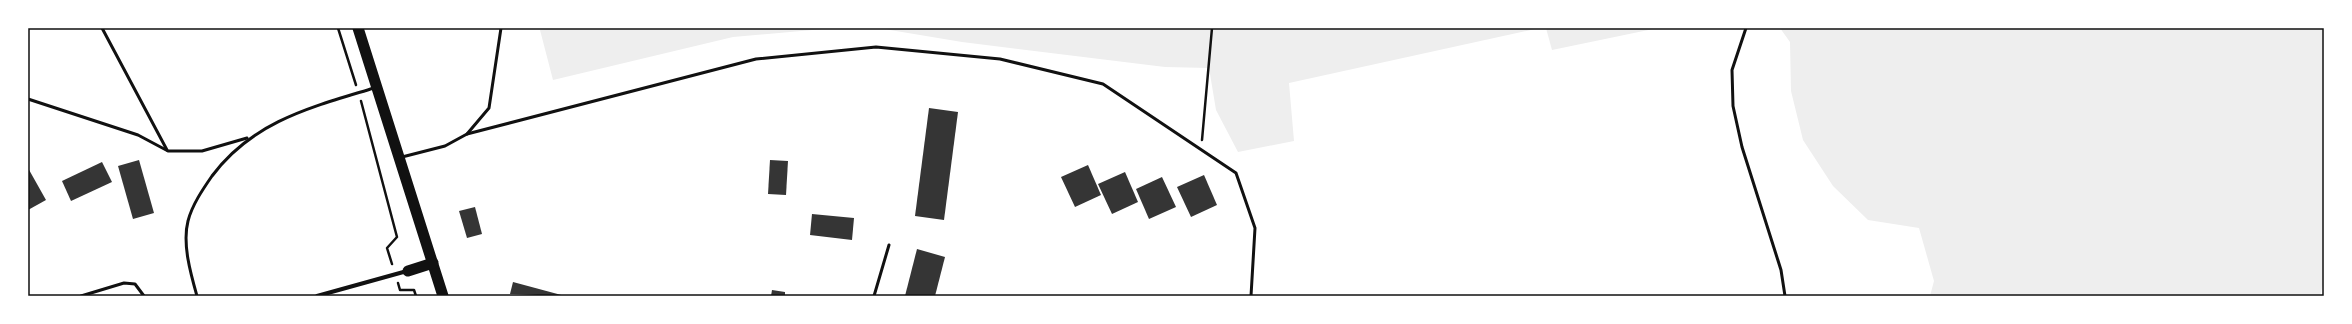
<svg xmlns="http://www.w3.org/2000/svg" width="2352" height="324" viewBox="0 0 2352 324" font-family="'PT Sans Narrow',sans-serif">
<rect width="100%" height="100%" fill="#fff"/>
<!-- green -->
<g fill="#eee">
<polygon points="553,28 835,28 733,37 553,80 540,30"/>
<polygon points="878,28 1540,28 1289,83 1294,141 1238,152 1216,110 1209,68 1165,67 962,42"/>
<polygon points="1546,28 1658,28 1552,50"/>
<polygon points="1780,28 2324,28 2324,280 2320,296 1930,296 1934,281 1919,228 1868,220 1833,186 1803,140 1791,91 1790,42"/>
</g>
<!-- building -->
<g fill="#353535">
<polygon points="929,108 958,112 944,220 915,216"/>
<polygon points="139,160 154,213 133,219 118,166"/>
<polygon points="770,160 788,161 786,195 768,194"/>
<polygon points="102,162 112,182 71,201 62,181"/>
<polygon points="1088,165 1101,195 1075,207 1061,177"/>
<polygon points="28,168 46,200 28,210"/>
<polygon points="1125,172 1138,202 1112,214 1098,184"/>
<polygon points="1204,175 1217,205 1191,217 1177,187"/>
<polygon points="1162,177 1176,207 1149,219 1136,189"/>
<polygon points="475,207 482,234 467,238 459,211"/>
<polygon points="812,214 854,218 852,240 810,235"/>
<polygon points="917,249 945,257 935,296 905,296"/>
<polygon points="513,282 565,296 510,294"/>
<polygon points="772,290 785,292 785,296 771,296"/>
</g>
<g fill="none" stroke-linecap="round" stroke-linejoin="round">
<!-- path -->
<g stroke="#111" stroke-width="2.5">
<polyline points="338,28 356,85"/>
<polyline points="361,101 397,237 387,248 392,264"/>
<polyline points="1202,140 1212,28"/>
<polyline points="398,283 400,290 414,290 416,296"/>
</g>
<!-- service -->
<g stroke="#111" stroke-width="3">
<polyline points="102,28 167,150"/>
<polyline points="1746,28 1732,70 1733,106 1742,147 1781,270 1785,296"/>
<polyline points="28,99 138,135 168,151 202,151 247,138"/>
<polyline points="467,134 489,108 501,28"/>
<polyline points="402,157 445,146 467,134 756,59 876,47 1000,59 1103,84 1236,173 1255,228 1251,296"/>
<polyline points="81,296 124,283 135,284 144,296"/>
<path d="M197,296c-6,-21 -15,-52 -9,-75 4,-16 15,-32 24,-45 41,-55 100,-69 162,-88"/>
<polyline points="874,296 889,245"/>
</g>
<!-- minor -->
<polyline stroke="#111" stroke-width="4" points="317,296 407,271"/>
<!-- trunk -->
<g stroke="#111" stroke-width="11">
<polyline points="358,28 443,296"/>
<polyline points="408,271 433,263"/>
</g>
</g>
<!-- border -->
<rect width="2352" height="324" fill="none" stroke="#ffffff" stroke-width="58"/>
<rect x="29" y="29" width="2294" height="266" fill="none" stroke="#111" stroke-width="1.5"/>
</svg>
